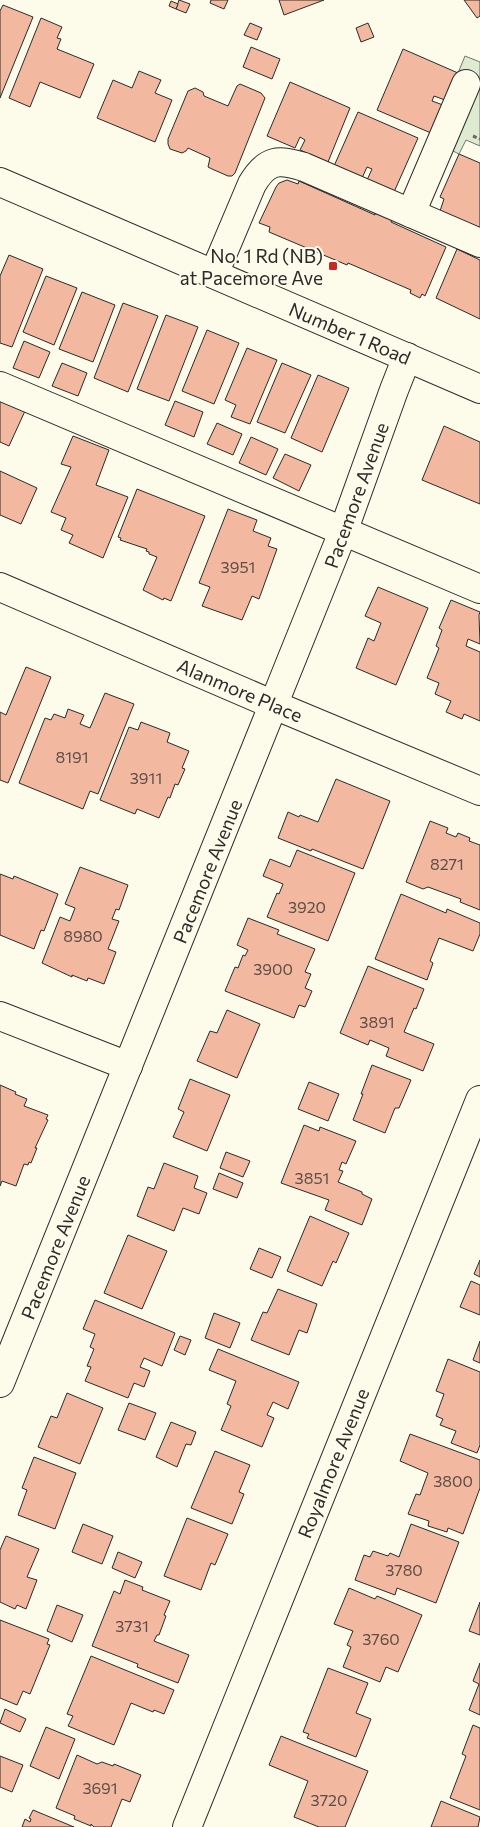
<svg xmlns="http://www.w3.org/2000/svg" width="480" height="1827" viewBox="0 0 480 1827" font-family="Commissioner,sans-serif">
<rect width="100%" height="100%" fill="#fdfbea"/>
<!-- green -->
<polygon fill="#deebd1" stroke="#74746e" points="465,56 480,62 480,146 466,140 459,154 451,150 480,83 458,73"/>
<!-- building -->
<g fill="#f2b8a0" stroke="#2b2b2b">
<polygon points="179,0 190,4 186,13 176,9"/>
<polygon points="211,0 228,0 224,9 210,3"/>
<polygon points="279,0 324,0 284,15"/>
<polygon points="464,0 480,0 480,16 477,18"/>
<polygon points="171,1 178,4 176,9 169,6"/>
<polygon points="3,5 33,17 0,98 0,11"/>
<polygon points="41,18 62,27 57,38 61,39 57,49 94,64 80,98 40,82 30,107 9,98"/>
<polygon points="250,23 262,28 257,40 244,35"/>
<polygon points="368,23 374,37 361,42 356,28"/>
<polygon points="251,47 280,59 272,79 243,67"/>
<polygon points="403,49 458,73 445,100 434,96 432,101 443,105 431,133 377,110"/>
<polygon points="139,71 161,80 155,93 172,100 155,142 97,118 113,80 132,88"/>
<polygon points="290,82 350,108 328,162 300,150 305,140 300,137 295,148 267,136"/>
<polygon points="240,84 261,93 265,98 235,173 232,176 228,176 212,169 208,167 210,158 188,148 186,151 182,153 170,149 168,144 168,139 188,91 195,88 203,92 204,96 228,106 237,86"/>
<polygon points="358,112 418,138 394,192 367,180 372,169 367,167 362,178 334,166"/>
<polygon points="459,154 480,163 480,228 440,211 444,199 440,197"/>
<polygon points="287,180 298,184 299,181 375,215 375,213 392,220 391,222 446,247 425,296 422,294 420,298 410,293 411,290 348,263 347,265 269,232 270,227 259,223 276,187 279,183"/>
<polygon points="457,249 480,260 480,319 436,298"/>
<polygon points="9,255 43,269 12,347 0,343 0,276"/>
<polygon points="46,276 77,288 54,345 23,332"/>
<polygon points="82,292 115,305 93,362 59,349"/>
<polygon points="123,303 158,316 128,392 94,378"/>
<polygon points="166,315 198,327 169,401 137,389"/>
<polygon points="207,330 239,343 214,404 182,391"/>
<polygon points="24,341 50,352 39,378 13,368"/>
<polygon points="247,348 277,360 250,424 231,417 236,405 225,400"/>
<polygon points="62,363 87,373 78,396 52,386"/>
<polygon points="282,363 311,375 285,433 257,422"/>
<polygon points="318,375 349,388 322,452 291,438"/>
<polygon points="0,400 25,411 9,446 0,442"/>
<polygon points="175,401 203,412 194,437 165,425"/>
<polygon points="217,423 242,434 233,455 207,444"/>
<polygon points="444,426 480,442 480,504 422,480"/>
<polygon points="73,436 109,450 96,485 128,497 103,558 69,543 73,535 61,530 66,518 51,512 71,467 61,464"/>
<polygon points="251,437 278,449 266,475 239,463"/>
<polygon points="285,454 311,465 299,491 273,478"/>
<polygon points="0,471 37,488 21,524 0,515"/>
<polygon points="137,489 205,516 171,601 164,598 163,600 143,590 157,557 149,554 149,552 146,551 147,549 120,540 121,538 118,537"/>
<polygon points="228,509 257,520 253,531 271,538 268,546 277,549 259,599 252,596 242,620 202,606 210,587 199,583"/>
<polygon points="378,587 428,608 396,685 356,668 368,638 374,641 381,623 365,616"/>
<polygon points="451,600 480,612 479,615 480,644 468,639 466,646 480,652 480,721 464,714 462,719 446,712 451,701 435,694 439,683 427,678 439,648 436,646 442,630 439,628"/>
<polygon points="26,667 51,677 8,783 0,780 0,712 6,715"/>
<polygon points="105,693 134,704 98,794 90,791 83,809 19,783 45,718 51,720 54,714 65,718 68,709 84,715 80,724 90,728"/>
<polygon points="141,722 170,733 167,742 189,751 182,768 185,769 178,785 175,784 170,798 168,797 159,818 137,809 135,814 100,800 129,727 138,730"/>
<polygon points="336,779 390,801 363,869 312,849 311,851 278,838 288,812 299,817 300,815 318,822"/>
<polygon points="430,821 448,828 446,833 456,837 458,833 470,838 469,841 480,845 480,910 460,902 461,899 428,887 423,889 406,882"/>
<polygon points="297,850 355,873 328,941 267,917 277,893 279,894 283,884 263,876 270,859 290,867"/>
<polygon points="80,867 128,885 119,910 116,909 112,919 119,921 108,949 116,952 104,984 88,978 87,981 72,975 72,977 42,963 60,917 70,921 75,908 65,904"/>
<polygon points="0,874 13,879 14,876 58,894 44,931 41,930 34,949 0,935"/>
<polygon points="401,894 446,913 447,909 480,923 480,934 473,951 439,938 430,961 433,963 427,980 375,959"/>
<polygon points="248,918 279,930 277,934 315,949 305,972 311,974 305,988 312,991 305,1007 299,1005 294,1018 225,991 235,967 238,968 243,955 245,956 248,950 237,945"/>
<polygon points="368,966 424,989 416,1009 414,1008 404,1032 434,1044 423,1071 386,1056 389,1048 370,1040 368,1045 340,1033"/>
<polygon points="227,1010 260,1024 237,1078 197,1061 210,1031 217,1033"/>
<polygon points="372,1065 411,1080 399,1108 395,1108 385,1133 353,1120 363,1094 361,1094"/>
<polygon points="190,1079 230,1095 207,1151 173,1137 184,1112 178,1109"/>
<polygon points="309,1082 339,1094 328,1121 298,1109"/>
<polygon points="0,1085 16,1092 15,1094 27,1099 24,1106 48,1115 46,1119 48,1120 35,1148 37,1148 31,1163 29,1162 28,1165 24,1164 16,1186 2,1181 0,1186"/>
<polygon points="304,1125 319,1131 320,1127 356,1141 346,1164 342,1162 339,1170 343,1171 338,1182 362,1192 362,1194 372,1199 362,1225 325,1210 329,1200 281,1183"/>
<polygon points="226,1152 250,1161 243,1177 220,1168"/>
<polygon points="164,1163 198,1176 194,1188 207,1193 199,1214 183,1208 174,1231 137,1216 148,1187 154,1189"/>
<polygon points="219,1173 243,1183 237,1198 213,1189"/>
<polygon points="310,1216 349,1233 336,1263 333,1261 322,1286 287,1271"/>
<polygon points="128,1235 167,1251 142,1309 104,1293"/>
<polygon points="259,1248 281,1257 272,1278 250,1269"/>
<polygon points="480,1260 480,1277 474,1274"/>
<polygon points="471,1281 480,1285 480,1315 460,1307"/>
<polygon points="278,1289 317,1304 307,1333 299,1330 289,1355 251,1340 263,1312 267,1313"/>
<polygon points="95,1300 175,1333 162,1366 144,1358 140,1367 150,1371 144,1387 134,1383 128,1398 85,1381 91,1367 87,1366 94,1349 90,1347 95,1334 83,1329"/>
<polygon points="214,1313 240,1323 230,1348 205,1338"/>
<polygon points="180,1336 191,1340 185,1355 174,1350"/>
<polygon points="480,1341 480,1363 473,1360"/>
<polygon points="218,1349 299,1382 288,1409 273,1402 267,1415 274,1418 262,1447 221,1430 231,1406 227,1404 236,1381 209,1370"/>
<polygon points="448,1359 480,1372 480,1445 477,1453 451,1443 456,1431 440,1425 443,1419 436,1416 444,1394 436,1391"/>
<polygon points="67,1393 103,1408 80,1464 38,1447 51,1416 57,1418"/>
<polygon points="129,1403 156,1413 145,1440 118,1430"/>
<polygon points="171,1422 196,1432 191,1445 186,1444 177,1467 156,1457"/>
<polygon points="410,1434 480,1460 480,1488 463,1534 448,1528 447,1532 428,1526 429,1521 408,1514 416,1494 420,1495 428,1473 400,1461"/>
<polygon points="215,1451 250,1465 239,1492 244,1494 232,1524 191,1508"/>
<polygon points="34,1457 76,1473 55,1529 18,1515 27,1490 22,1488"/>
<polygon points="187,1518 228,1534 215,1565 211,1563 201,1590 164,1576"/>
<polygon points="83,1524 113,1536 102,1564 72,1552"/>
<polygon points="411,1524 459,1542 436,1603 397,1588 395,1595 355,1580 364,1555 370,1557 373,1551 388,1556 390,1553 399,1557"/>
<polygon points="6,1536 39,1549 27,1577 37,1580 26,1609 17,1605 15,1609 0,1602 0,1550"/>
<polygon points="118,1552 142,1562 135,1578 112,1568"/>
<polygon points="125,1580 143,1587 142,1590 170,1601 164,1615 166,1616 159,1635 157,1635 154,1641 189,1655 178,1683 137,1667 138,1664 92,1646 114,1591 120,1594"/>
<polygon points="349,1588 375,1599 377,1596 422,1615 398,1672 386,1667 380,1682 343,1667 351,1647 347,1645 353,1631 334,1624"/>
<polygon points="480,1602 480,1635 469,1631"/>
<polygon points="57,1605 83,1615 72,1642 47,1631"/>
<polygon points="0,1620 49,1639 47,1644 50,1645 30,1694 23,1691 17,1705 0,1698"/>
<polygon points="91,1656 174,1690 164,1714 154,1710 153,1712 131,1703 114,1745 68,1726 73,1716 67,1714"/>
<polygon points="480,1663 480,1715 469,1710 479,1684 473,1681"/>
<polygon points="328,1668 368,1683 356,1713 371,1719 356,1757 307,1738 309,1734 303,1732"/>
<polygon points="5,1709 26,1719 20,1732 0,1723"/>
<polygon points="473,1725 480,1728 480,1810 450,1798 466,1756 462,1754"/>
<polygon points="46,1727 75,1739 59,1779 30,1766"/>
<polygon points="281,1736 368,1771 345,1827 319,1827 294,1817 308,1781 269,1765"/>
<polygon points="77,1755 97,1764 102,1762 113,1766 114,1764 141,1775 130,1802 122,1799 111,1827 94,1827 91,1824 91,1826 74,1819 75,1816 56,1808"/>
<polygon points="0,1756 23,1765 12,1792 0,1787"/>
<polygon points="441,1801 480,1817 478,1827 431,1827"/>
<polygon points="33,1810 74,1827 22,1827 25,1819 30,1822 31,1819 29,1818"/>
</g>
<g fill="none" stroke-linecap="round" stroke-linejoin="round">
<!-- minor casing -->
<g stroke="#2b2b2b" stroke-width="30">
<g id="minor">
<polyline points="411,213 466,84"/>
<path d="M214,274l38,-90c15,-25 26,-25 52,-17l176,76"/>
<polyline points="0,386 480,589"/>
<polyline points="0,587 274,705 480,791"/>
<polyline points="0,1016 128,1066"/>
<polyline points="0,1383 343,532 394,390 407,357"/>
<polyline points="187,1827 480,1100"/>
</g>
</g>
<!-- major casing -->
<g stroke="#2b2b2b" stroke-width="30">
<polyline id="major" points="0,182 480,389"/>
</g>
<!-- path -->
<polyline stroke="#6a6964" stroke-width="3" stroke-dasharray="4 2.5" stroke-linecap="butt" points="473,136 480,139"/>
<!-- minor -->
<use href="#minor" stroke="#fdfbea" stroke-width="28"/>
<!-- major -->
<use href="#major" stroke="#fdfbea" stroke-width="28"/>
</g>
<!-- markers -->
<rect fill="#c62828" stroke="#fdfbea" stroke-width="2" x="328" y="261" width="10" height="10" rx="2.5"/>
<g text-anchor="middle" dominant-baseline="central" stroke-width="4" stroke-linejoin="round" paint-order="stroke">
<!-- number labels -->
<g font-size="16" fill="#5d4e48">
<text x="238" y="566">3951</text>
<text x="72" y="756">8191</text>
<text x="146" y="777">3911</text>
<text x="447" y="863">8271</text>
<text x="307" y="906">3920</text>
<text x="83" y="935">8980</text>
<text x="273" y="968">3900</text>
<text x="377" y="1021">3891</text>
<text x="312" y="1177">3851</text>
<text x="453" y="1480">3800</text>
<text x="404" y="1569">3780</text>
<text x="132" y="1625">3731</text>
<text x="381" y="1638">3760</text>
<text x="100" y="1787">3691</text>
<text x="329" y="1799">3720</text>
</g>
<!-- poi labels -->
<g font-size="19" fill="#2b2b2b" stroke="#fdfbea" text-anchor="end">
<text x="323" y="255">No. 1 Rd (NB)<tspan x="323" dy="22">at Pacemore Ave</tspan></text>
</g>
<!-- street labels -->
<g font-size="19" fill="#2b2b2b" stroke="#fdfbea">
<text transform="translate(350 333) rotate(23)">Number 1 Road</text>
<text transform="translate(356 495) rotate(-70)">Pacemore Avenue</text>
<text transform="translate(240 690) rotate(23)">Alanmore Place</text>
<text transform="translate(207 871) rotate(-68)">Pacemore Avenue</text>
<text transform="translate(55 1247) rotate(-68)">Pacemore Avenue</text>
<text transform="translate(333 1463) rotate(-68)">Royalmore Avenue</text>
</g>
</g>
</svg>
